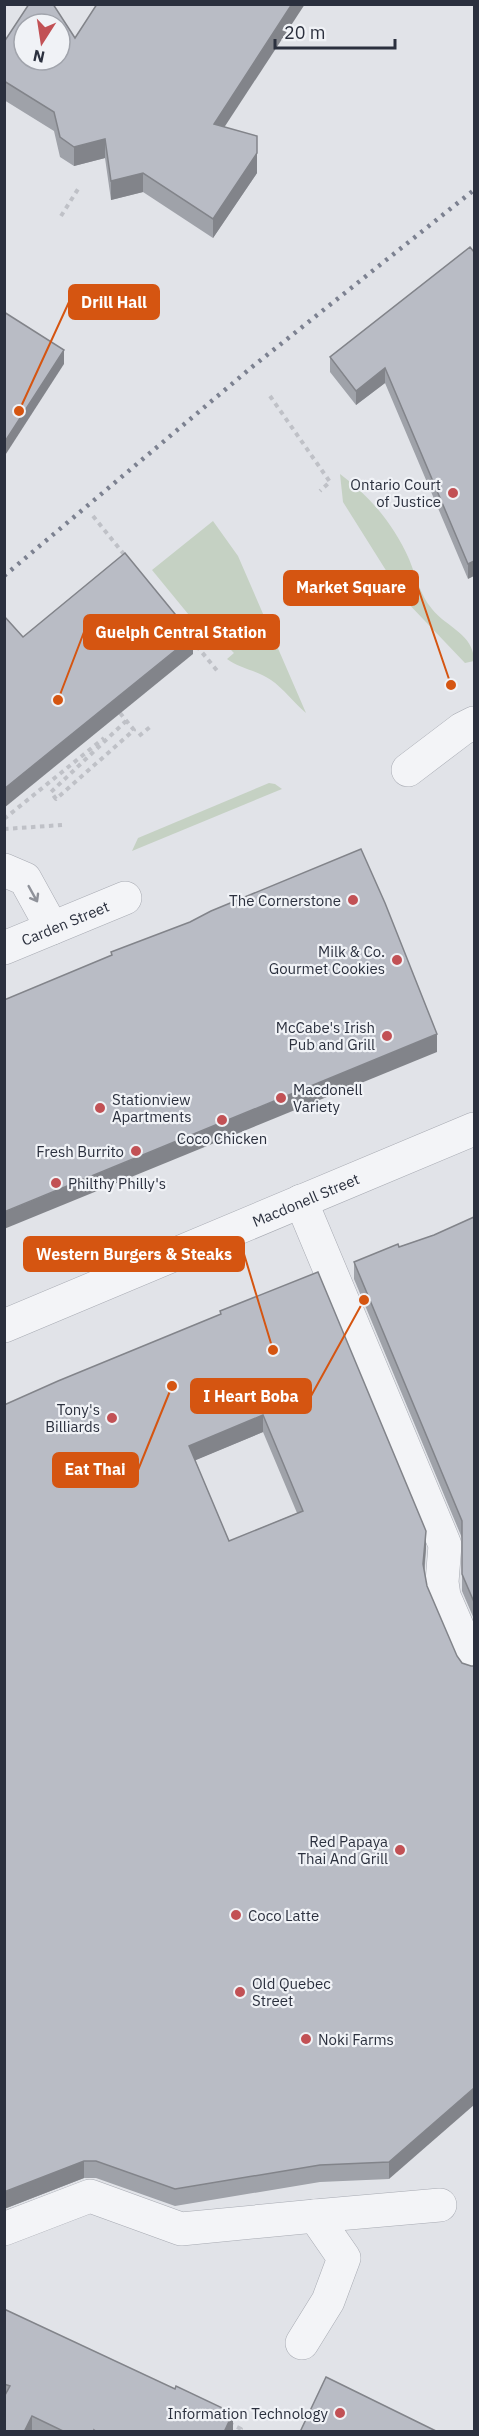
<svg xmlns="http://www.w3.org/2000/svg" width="479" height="2436" viewBox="0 0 479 2436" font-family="'IBM Plex Sans',sans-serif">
<rect width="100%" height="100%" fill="#e1e3e8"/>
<!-- green -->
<g fill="#c5d1c3">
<path d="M340,474c30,22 54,51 69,85 7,17 11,36 23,50 14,18 42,25 42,52l-9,2 -61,-64 -61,-97z"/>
<path d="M213,521l25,35 68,157c-12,-10 -23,-25 -35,-33 -14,-10 -31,-11 -44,-21l7,-6 -3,-3 13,-10 -6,-10 -22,18 -64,-78z"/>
<polygon points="269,783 275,784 282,789 132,851 138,838"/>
</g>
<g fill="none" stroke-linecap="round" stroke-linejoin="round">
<!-- minor casing -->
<g stroke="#a7aab2" stroke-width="34">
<g id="minor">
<polyline points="408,770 462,729 474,723"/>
<polyline points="4,870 25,879 52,928"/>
<path id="s1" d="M4,948l121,-50"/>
<polyline points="301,1201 445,1545 442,1582 444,1596 474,1665"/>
<path id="s2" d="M4,1326l470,-197"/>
<polyline points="315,2216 440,2205"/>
<polyline points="4,2229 90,2196 181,2229 315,2216 344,2258 328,2301 302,2343"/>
</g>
</g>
<!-- path -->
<g stroke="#bfc1c7" stroke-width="4" stroke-dasharray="4.5 4.5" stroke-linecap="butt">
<polyline points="61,216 80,186"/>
<polyline points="270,396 330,482 320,491"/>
<polyline points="93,516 127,558"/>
<polyline points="191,639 219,673"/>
<polyline points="120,713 134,730 56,799 51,792 126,721"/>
<polyline points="139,736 150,727"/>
<polyline points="4,819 104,738"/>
<polyline points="4,829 62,825"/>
<polyline points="229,2423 241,2429 240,2432"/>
</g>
<!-- minor -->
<use href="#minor" stroke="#f3f4f7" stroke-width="33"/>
<!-- rail -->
<polyline stroke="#7c8190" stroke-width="4.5" stroke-dasharray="3 6" stroke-linecap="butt" points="4,576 252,367 474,190"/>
</g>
<!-- wall -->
<g fill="#9fa2a9" fill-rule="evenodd">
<polygon points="75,38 225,127 257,173 213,238 143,192 111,200 105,158 74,166 60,157 54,131 4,100 4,42"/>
<polygon points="470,247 468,579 385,383 356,405 330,372 330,357"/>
<polygon points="474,1217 474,1619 462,1591 462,1538 354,1279 354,1262 434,1235"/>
<path d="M220,1311l206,237 -37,631 -69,3 -145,24 -79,-28h-12l-80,31 216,-894zM263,1432l34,81 -68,28 -34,-81z"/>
<polygon points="4,2309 233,2432 4,2432"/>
</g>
<!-- shaded-wall -->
<g fill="#82848a">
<polygon points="292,4 305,4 214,143 214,124"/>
<polygon points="105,139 105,158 74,166 74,147"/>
<polygon points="257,153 257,173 213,238 213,219"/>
<polygon points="143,173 143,192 111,200 111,181"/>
<polygon points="64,350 64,364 4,457 4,443"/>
<polygon points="385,368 385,383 356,405 356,391"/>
<polygon points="474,561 474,576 468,579 468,564"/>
<polygon points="193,636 193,654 4,808 4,789"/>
<polygon points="437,1034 437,1052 4,1229 4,1212"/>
<polygon points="263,1415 263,1432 189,1463 189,1446"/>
<polygon points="426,1531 426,1548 423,1581 423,1564"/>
<polygon points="474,2088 474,2105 389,2179 389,2162"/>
<polygon points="84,2161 84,2178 4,2209 4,2192"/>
<polygon points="233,2413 233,2432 224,2432"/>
<polygon points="32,2416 32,2432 24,2432"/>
</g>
<!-- building -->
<g fill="#b9bcc5" stroke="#82848a" stroke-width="1.5" fill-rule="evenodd">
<path d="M29,4h24l22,34 22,-34h195l-78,120 43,12v17l-44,66 -70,-46 -32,8 -6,-42 -31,8 -14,-10 -6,-25 -50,-31v-39zM24,24h36v36h-36z"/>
<polygon points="470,247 474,252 474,561 468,564 385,368 356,391 330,357"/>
<polygon points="4,312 64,350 4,443"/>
<polygon points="125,553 193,636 4,789 4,616 23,637"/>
<polygon points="361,849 385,903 437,1034 4,1212 4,1000 112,955 111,952 190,922 211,911"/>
<polygon points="474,1217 474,1602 462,1574 462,1521 354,1262 398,1244 399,1247 434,1235"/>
<path d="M318,1272l108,259 -3,33 4,22 30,70 5,7 9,3h3v422l-85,74 -69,3 -145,24 -79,-28h-12l-80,31v-787l54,-24 163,-67 -1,-3zM263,1415l40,96 -74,30 -40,-95z"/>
<polygon points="4,2309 175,2389 176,2386 233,2413 224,2432 97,2432 94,2430 94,2432 65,2432 32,2416 24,2432 4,2432 4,2397 10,2386 4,2384"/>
<polygon points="326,2377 438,2432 300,2432"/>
</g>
<!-- one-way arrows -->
<defs><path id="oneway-shaft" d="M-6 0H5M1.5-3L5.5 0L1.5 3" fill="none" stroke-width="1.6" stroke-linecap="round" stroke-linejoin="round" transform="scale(1.5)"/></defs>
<use stroke="#8f929a" href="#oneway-shaft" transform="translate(33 894) rotate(61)"/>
<!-- markers -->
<g fill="#c25155" stroke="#f0f2f6" stroke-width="2">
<circle cx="453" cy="493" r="6"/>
<circle cx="353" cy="900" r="6"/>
<circle cx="397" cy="960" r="6"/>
<circle cx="387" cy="1036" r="6"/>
<circle cx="281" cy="1098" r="6"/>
<circle cx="100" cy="1108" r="6"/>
<circle cx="222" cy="1120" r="6"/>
<circle cx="136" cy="1151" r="6"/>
<circle cx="56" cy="1183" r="6"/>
<circle cx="112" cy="1418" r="6"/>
<circle cx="400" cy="1850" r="6"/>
<circle cx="236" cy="1915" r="6"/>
<circle cx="240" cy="1992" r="6"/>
<circle cx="306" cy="2039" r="6"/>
<circle cx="340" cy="2413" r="6"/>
</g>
<g text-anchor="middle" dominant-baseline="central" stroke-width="4.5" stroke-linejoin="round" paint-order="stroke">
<!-- poi labels -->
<g font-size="15" fill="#2b303e" stroke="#f0f2f6" text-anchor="end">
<text x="441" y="484">Ontario Court<tspan x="441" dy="17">of Justice</tspan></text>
<text x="341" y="900">The Cornerstone</text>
<text x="385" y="951">Milk &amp; Co.<tspan x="385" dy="17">Gourmet Cookies</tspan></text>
<text x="375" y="1027">McCabe's Irish<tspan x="375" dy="17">Pub and Grill</tspan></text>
<text x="293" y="1089" text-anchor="start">Macdonell<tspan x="293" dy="17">Variety</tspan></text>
<text x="112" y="1099" text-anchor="start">Stationview<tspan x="112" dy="17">Apartments</tspan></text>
<text x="222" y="1138" text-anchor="middle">Coco Chicken</text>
<text x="124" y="1151">Fresh Burrito</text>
<text x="68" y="1183" text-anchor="start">Philthy Philly's</text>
<text x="100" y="1409">Tony's<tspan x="100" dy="17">Billiards</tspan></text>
<text x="388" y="1841">Red Papaya<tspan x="388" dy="17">Thai And Grill</tspan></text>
<text x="248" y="1915" text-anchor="start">Coco Latte</text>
<text x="252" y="1983" text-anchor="start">Old Quebec<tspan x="252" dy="17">Street</tspan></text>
<text x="318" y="2039" text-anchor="start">Noki Farms</text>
<text x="328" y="2413">Information Technology</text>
</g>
<!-- street labels -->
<g font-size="15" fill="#2b303e" stroke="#f0f2f6">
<text stroke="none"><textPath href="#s1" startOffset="66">Carden Street</textPath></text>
<text stroke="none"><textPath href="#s2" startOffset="327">Macdonell Street</textPath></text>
</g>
</g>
<!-- callouts -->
<path fill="none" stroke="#d55511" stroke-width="2" d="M19 411L69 302M451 685L418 588M58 700L84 632M273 1350L244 1254M364 1300L311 1396M172 1386L138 1470"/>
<g fill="#d55511" stroke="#f0f2f6" stroke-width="2">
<circle cx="19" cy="411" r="6"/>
<circle cx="451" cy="685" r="6"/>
<circle cx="58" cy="700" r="6"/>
<circle cx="273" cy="1350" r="6"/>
<circle cx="364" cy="1300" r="6"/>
<circle cx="172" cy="1386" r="6"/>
</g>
<g fill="#d55511" stroke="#d55511" stroke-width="2">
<rect x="69" y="285" width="90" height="34" rx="6"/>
<rect x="284" y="571" width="134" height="34" rx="6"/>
<rect x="84" y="615" width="195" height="34" rx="6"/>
<rect x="24" y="1237" width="220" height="34" rx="6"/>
<rect x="191" y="1379" width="120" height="34" rx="6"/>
<rect x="53" y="1453" width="85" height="34" rx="6"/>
</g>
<g font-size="16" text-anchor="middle" font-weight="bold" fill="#fff">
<text x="114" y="308">Drill Hall</text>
<text x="351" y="593">Market Square</text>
<text x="181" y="638">Guelph Central Station</text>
<text x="134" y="1260">Western Burgers &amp; Steaks</text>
<text x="251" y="1402">I Heart Boba</text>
<text x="95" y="1475">Eat Thai</text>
</g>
<!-- border -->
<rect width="479" height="2436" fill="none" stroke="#2b303e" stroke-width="12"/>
<!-- north arrow -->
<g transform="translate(42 42) rotate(192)"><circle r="28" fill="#f0f2f6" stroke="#a1a4ac" stroke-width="1.5"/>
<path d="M0-4.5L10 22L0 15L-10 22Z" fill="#c25155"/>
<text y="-9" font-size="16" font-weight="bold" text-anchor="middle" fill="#2b303e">N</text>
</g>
<!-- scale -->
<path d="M275 39v9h120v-9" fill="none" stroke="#2b303e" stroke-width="3"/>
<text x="284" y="39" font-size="18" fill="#2b303e" stroke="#f0f2f6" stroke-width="4.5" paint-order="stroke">20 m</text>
</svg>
